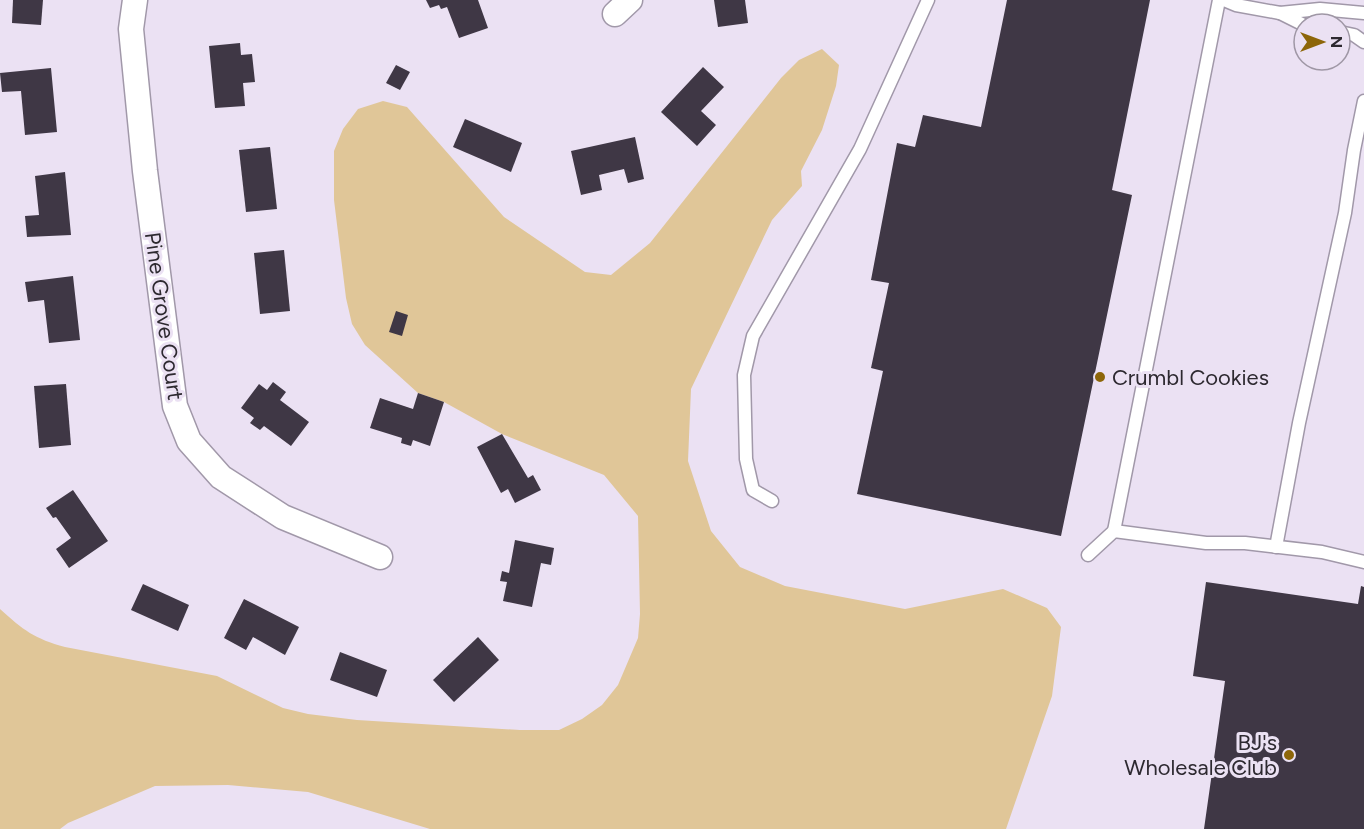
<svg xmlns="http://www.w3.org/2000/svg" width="1364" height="829" viewBox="0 0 1364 829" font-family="Figtree,sans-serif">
<rect width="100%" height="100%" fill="#ebe1f3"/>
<!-- green -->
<path fill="#e0c698" d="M822,49l17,16 -3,21 -14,44 -21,41 1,15 -30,34 -81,169 -3,72 23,70 29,36 45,19 120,23 98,-20 44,19 14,19 -9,69 -46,133h-576l-122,-37 -80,-7 -73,1 -87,37 -8,6h-60v-220c23,21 35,30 65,38l152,29 66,32 25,6 49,6 163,10h39l23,-11 20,-14 16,-20 20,-47 2,-24 -2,-98 -34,-41 -102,-41 -58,-32 -26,-9 -53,-48 -13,-21 -6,-26 -12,-98v-49l9,-22 15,-20 25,-8 24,6 97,110 81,55 26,3 39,-32 131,-165 18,-18z"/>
<!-- building -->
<g fill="#3f3745">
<polygon points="13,0 43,0 41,25 12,23"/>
<polygon points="426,0 478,0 488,28 459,38 447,7 441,9 439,5 430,8"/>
<polygon points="714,0 745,0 748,23 718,27"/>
<polygon points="1007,0 1150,0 1112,190 1132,195 1061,536 857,494 883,371 871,368 889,283 871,280 897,143 915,147 923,115 981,127"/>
<polygon points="240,43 241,55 252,54 255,82 243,83 245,106 215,108 209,46"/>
<polygon points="396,65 410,72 400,90 386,83"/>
<polygon points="703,67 724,87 701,111 716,125 697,146 661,112"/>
<polygon points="51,68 57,132 25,135 21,91 2,92 0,73"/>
<polygon points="465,119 522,143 511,172 453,147"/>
<polygon points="635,137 644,179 628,183 624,169 599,175 602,190 581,195 571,151"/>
<polygon points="270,147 277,209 246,212 239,150"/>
<polygon points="65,172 71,235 27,237 25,216 39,215 35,176"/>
<polygon points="284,250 290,311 260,314 254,253"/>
<polygon points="73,276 80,340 49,343 44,300 28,302 25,282"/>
<polygon points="396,311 408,315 402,336 389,332"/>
<polygon points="273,382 286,392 280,400 309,422 291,446 264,426 260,430 250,423 254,418 241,408 259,384 267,390"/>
<polygon points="66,384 71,445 39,448 34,386"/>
<polygon points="418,393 444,402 430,446 413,440 411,446 401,443 402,438 370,428 380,398 413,409"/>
<polygon points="502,434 528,478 533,475 541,490 515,503 508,489 501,493 477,447"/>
<polygon points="73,490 108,541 69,568 56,549 71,538 56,517 53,518 46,508"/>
<polygon points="515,540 554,548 551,565 541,563 532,607 503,601 507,582 500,581 502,571 509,573"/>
<polygon points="1206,582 1358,604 1361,586 1364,587 1364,829 1204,829 1225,681 1193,676"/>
<polygon points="143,584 189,605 178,631 131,610"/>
<polygon points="244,599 299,627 285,655 253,637 246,650 224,638"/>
<polygon points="478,637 499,660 454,702 433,680"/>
<polygon points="340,652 387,670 377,697 330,680"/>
</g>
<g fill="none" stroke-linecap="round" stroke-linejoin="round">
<!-- service casing -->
<g stroke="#a198a9" stroke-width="15">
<g id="service">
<polyline points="1224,0 1236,5 1280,13 1320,9 1364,13"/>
<polyline points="1280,13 1304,25"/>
<polyline points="1340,32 1354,35 1364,42"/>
<polyline points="772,501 753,490 746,459 744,375 753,336 860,149 928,0"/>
<polyline points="1114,531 1219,0"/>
<polyline points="1276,547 1299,423 1345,213 1354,150 1364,101"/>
<polyline points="1088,555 1114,531 1206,543 1245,543 1322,552 1364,562"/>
</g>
</g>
<!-- minor casing -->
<g stroke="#a198a9" stroke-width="27">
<g id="minor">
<polyline points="135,0 131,29 145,171 175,406 189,441 221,477 283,517 380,557"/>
<polyline points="615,14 630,0"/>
</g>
</g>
<!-- service -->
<use href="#service" stroke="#fff" stroke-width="12"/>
<!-- minor -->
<use href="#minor" stroke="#fff" stroke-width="24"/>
</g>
<!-- markers -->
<g fill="#8d6609" stroke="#ebe1f3" stroke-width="2">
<circle cx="1100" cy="377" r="6"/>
<circle cx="1289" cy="755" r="6"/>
</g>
<g text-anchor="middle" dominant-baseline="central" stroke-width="6" stroke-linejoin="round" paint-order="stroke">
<!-- street labels -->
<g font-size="22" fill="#2d2930" stroke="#ebe1f3">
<text transform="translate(164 316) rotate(82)">Pine Grove Court</text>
</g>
<!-- poi labels -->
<g font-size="22" fill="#2d2930" stroke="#ebe1f3" text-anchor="start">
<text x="1112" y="377">Crumbl Cookies</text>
<text x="1277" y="742" text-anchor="end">BJ's<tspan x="1277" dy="25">Wholesale Club</tspan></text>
</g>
</g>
<!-- north arrow -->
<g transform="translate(1322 42) rotate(90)"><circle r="28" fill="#ebe1f3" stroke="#9f97a5" stroke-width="1.5"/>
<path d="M0-4.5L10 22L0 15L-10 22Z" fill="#8d6609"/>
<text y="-9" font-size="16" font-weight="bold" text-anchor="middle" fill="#2d2930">N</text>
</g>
</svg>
